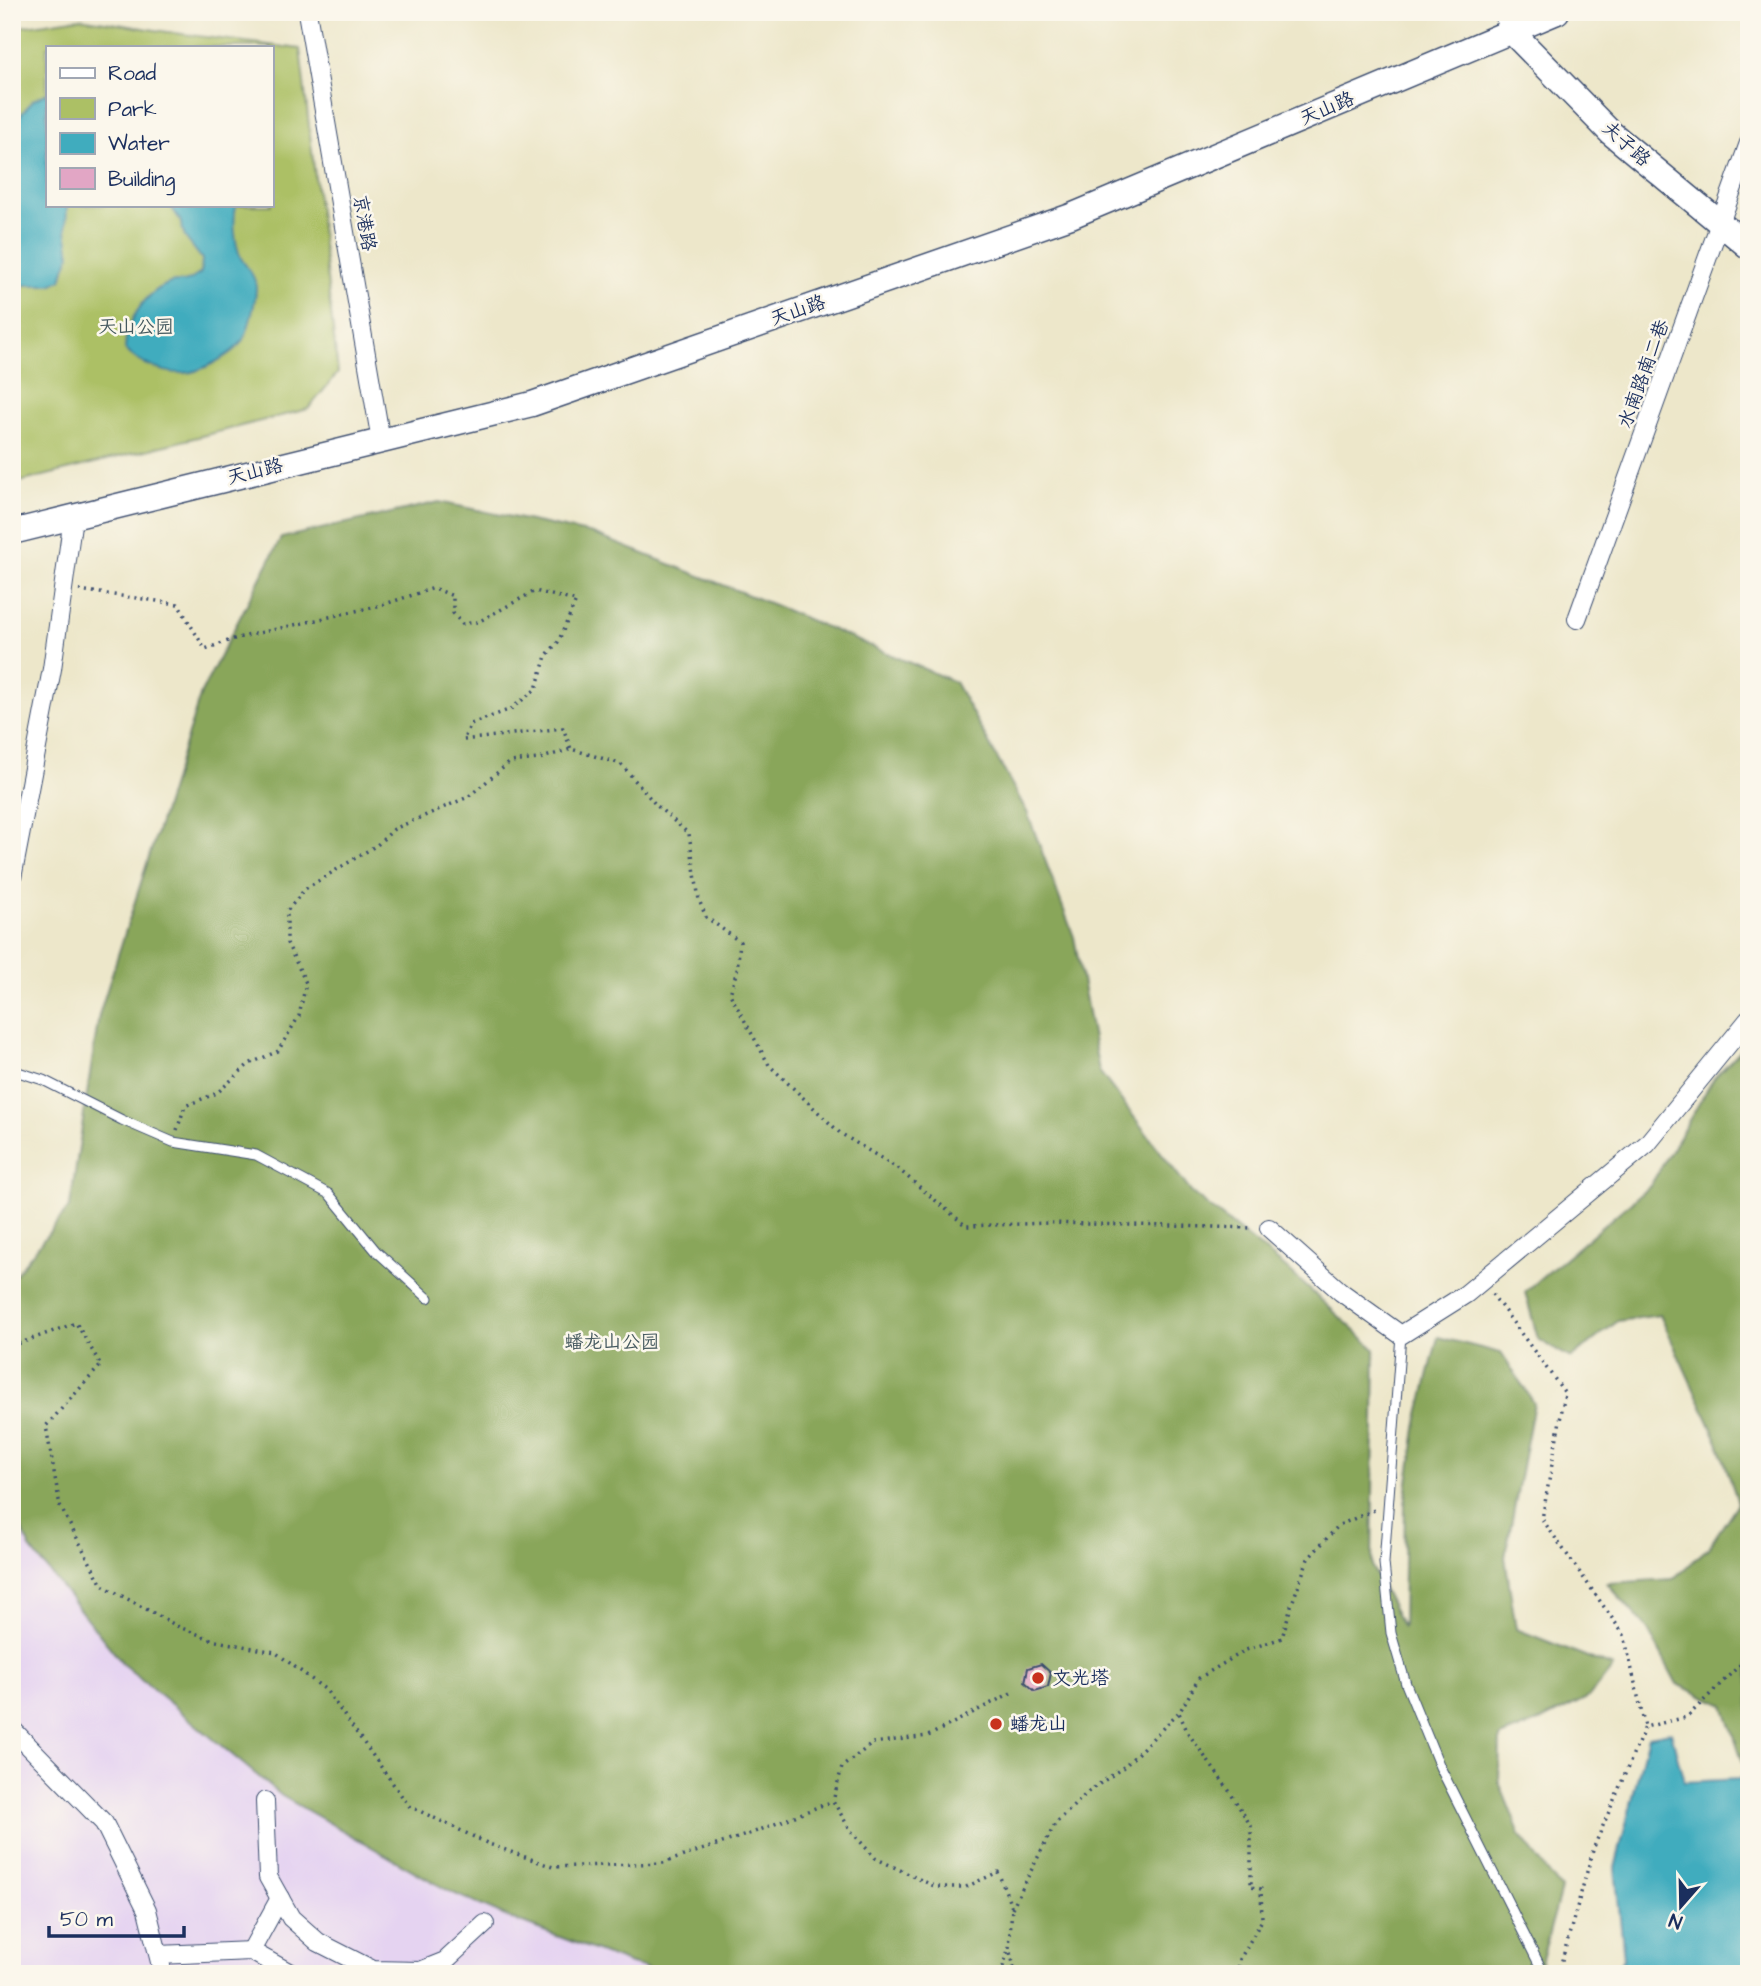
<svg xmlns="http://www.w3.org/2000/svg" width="1761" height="1986" viewBox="0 0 1761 1986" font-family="'Architects Daughter','LXGW WenKai TC',sans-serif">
<rect width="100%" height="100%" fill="#fbf7ec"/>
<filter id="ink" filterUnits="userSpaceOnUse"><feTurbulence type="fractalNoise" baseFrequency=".0143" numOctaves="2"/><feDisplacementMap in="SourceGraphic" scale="14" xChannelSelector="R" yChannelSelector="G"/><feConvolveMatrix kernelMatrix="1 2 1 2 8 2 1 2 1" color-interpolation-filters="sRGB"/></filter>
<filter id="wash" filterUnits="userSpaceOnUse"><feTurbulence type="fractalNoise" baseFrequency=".00686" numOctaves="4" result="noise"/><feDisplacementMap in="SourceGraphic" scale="28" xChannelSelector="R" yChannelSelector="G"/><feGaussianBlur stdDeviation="1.57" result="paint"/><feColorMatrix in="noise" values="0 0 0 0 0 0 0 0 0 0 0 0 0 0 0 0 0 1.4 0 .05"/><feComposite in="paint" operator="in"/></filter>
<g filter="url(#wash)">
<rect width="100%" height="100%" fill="#ede7ca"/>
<!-- built -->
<polygon fill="#e5d3f1" points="12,1507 30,1548 451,1892 512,1919 631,1964 669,1974 12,1974"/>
<!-- green -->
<path fill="#acc065" stroke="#647862" stroke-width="2" fill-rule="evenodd" d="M80,18l94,15 126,16 38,324 -30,36 -296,75v-456zM47,47h224v158h-224z"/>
<!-- forest -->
<g fill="#89a65a" stroke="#526a5c" stroke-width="2">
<polygon points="439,502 593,534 774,605 955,682 1027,812 1074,937 1099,1071 1192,1193 1285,1267 1375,1349 1372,1567 1403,1628 1405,1503 1417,1422 1438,1337 1501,1353 1534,1403 1505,1557 1516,1629 1613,1667 1589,1697 1543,1720 1500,1737 1499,1782 1521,1837 1561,1889 1538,1974 669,1974 631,1964 512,1919 451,1892 282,1796 124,1665 30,1548 12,1507 12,1279 70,1206 99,1015 201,693 281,538"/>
<polygon points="1749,1041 1749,1772 1746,1772 1724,1705 1677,1684 1647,1628 1607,1583 1673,1579 1708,1548 1738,1503 1718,1442 1660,1315 1618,1321 1571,1358 1538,1339 1525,1292 1650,1186 1714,1078"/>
</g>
<!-- water -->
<g fill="#40acbe" stroke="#2e6e8e" stroke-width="2">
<polygon points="47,93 47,205 67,205 66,230 70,255 61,280 51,285 12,285 12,125 33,100"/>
<path d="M170,205h66c-3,16 -2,37 5,53 5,9 15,18 15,29 0,13 -7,47 -16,57 -11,12 -40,29 -57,29 -19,1 -46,-10 -58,-24 0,-26 20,-57 45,-66 5,-2 12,0 17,-2 5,-1 10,-6 14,-8l1,-14 -17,-22 -5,-17z"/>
<polygon points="1671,1732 1684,1782 1740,1779 1749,1771 1749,1974 1613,1974 1624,1958 1615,1868 1648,1736"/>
</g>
<g id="blocks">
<!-- building -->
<polygon fill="#e2a6c5" points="1041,1664 1051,1673 1048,1687 1035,1691 1025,1682 1028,1668"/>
</g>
</g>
<g filter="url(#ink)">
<use href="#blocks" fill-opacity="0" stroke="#3a4b6e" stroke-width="2"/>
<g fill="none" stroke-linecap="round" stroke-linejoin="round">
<!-- lane casing -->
<g stroke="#3a4b6e" stroke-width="11">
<g id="lane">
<polyline points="12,1070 43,1080 122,1120 173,1142 256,1155 329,1194 376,1251 428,1298"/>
<polyline points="1401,1335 1384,1563 1391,1633 1406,1684 1440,1767 1544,1974"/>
</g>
</g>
<!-- street casing -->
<g stroke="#3a4b6e" stroke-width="20">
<g id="street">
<polyline points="307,12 381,441"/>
<polyline points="1502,12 1512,32"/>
<polyline points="1577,619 1749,143"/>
<polyline points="12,878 52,669 73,517"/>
<polyline points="1269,1228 1341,1292 1401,1335 1466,1294 1647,1144 1749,1019"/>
<polyline points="12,1729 104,1823 147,1910 163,1974"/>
<polyline points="265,1801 268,1877 291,1918 318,1942 373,1970 420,1971 445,1961 485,1924"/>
<polyline points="251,1951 280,1898"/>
<polyline points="159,1955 251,1951 292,1974"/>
</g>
</g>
<!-- secondary casing -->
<g stroke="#3a4b6e" stroke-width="27">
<g id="secondary">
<polyline points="1512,32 1611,133 1749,247"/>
<polyline points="12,532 532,404 1071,216 1557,12"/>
</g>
</g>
<!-- path -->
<g stroke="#3a4b6e" stroke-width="3.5" stroke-dasharray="2 5" stroke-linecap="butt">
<polyline points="79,590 178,604 205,649 237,638 382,605 434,588 453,596 453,613 462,624 478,622 535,591 576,601 558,642 546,656 536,689 511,709 471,724 463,740 563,728 571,749"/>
<polyline points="177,1130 185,1106 217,1093 249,1064 278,1051 299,1016 306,983 287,943 287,911 305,889 377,845 394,829 468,797 510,762 539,759 571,749 621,764 656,805 689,834 699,900 706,917 740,942 737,970 730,994 769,1065 840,1133 897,1168 966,1226 1049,1223 1253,1228"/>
<polyline points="1492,1294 1565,1393 1542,1519 1624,1635 1645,1727"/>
<polyline points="12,1346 76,1323 101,1365 46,1426 60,1506 102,1585 179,1627 216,1641 275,1652 326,1690 409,1806 489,1844 553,1867 663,1863 752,1833 833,1801"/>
<polyline points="1011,1693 928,1736 873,1743 842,1767 833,1801 851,1831 875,1858 936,1887 966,1887 998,1872 1012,1908 1009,1948 1016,1974"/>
<polyline points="1012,1908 1055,1824 1088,1792 1125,1766 1178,1713"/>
<polyline points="1001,1974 1008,1950"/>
<polyline points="1237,1974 1240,1959 1262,1920 1261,1889 1251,1887 1251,1826 1228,1789 1188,1733 1179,1713 1199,1678 1246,1650 1282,1638 1291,1606 1308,1559 1339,1525 1377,1509"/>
<polyline points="1558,1974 1594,1847 1645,1727 1687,1717 1749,1656"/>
</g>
<!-- lane -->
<use href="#lane" stroke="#fff" stroke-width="9"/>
<!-- street -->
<use href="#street" stroke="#fff" stroke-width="18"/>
<!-- secondary -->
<use href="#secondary" stroke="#fff" stroke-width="24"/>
</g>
</g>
<!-- markers -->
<g fill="#c8321e" stroke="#fbf7ec" stroke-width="2.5">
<circle cx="1038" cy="1678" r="7"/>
<circle cx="996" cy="1724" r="7"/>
</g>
<g text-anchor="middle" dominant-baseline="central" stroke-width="5" stroke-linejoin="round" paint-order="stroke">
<!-- street labels -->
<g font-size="19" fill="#1b2f5e" stroke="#fbf7ec">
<text transform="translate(1327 109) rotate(-23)">天山路</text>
<text transform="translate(1626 144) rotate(42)">夫子路</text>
<text transform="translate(364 223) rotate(80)">京港路</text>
<text transform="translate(798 311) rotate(-19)">天山路</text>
<text transform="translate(1644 374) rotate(-70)">水南路南二巷</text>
<text transform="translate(255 472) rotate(-14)">天山路</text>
</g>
<!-- park labels -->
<g font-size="19" fill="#465a60" stroke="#fbf7ec">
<text x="136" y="327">天山公园</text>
<text x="612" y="1342">蟠龙山公园</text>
</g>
<!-- poi labels -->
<g font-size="19" fill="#1b2f5e" stroke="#fbf7ec" text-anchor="start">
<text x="1052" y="1678">文光塔</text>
<text x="1010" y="1724">蟠龙山</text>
</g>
</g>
<!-- margin -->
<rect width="1761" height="1986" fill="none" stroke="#fbf7ec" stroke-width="42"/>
<!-- legend -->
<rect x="46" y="46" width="228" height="161" fill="#fbf7ec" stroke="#a1a7b3" stroke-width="2"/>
<rect x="60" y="68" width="35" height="10" fill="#ffffff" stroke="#a1a7b3" stroke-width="2"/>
<text x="108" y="80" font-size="21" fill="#1b2f5e">Road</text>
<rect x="60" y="98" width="35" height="21" fill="#acc065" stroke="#a1a7b3" stroke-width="2"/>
<text x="108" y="116" font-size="21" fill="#1b2f5e">Park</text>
<rect x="60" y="133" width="35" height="21" fill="#40acbe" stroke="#a1a7b3" stroke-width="2"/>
<text x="108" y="150" font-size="21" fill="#1b2f5e">Water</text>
<rect x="60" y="168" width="35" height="21" fill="#e2a6c5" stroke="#a1a7b3" stroke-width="2"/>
<text x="108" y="186" font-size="21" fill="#1b2f5e">Building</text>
<!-- north arrow -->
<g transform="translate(1681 1906) rotate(200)" stroke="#fbf7ec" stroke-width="5" paint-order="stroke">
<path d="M0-5L12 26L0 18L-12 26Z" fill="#1b2f5e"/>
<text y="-10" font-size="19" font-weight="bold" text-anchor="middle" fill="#1b2f5e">N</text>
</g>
<!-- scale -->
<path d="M49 1926v10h135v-10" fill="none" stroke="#1b2f5e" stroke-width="3.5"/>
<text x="60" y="1926" font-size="21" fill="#1b2f5e" stroke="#fbf7ec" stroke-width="5" paint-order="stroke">50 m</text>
</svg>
